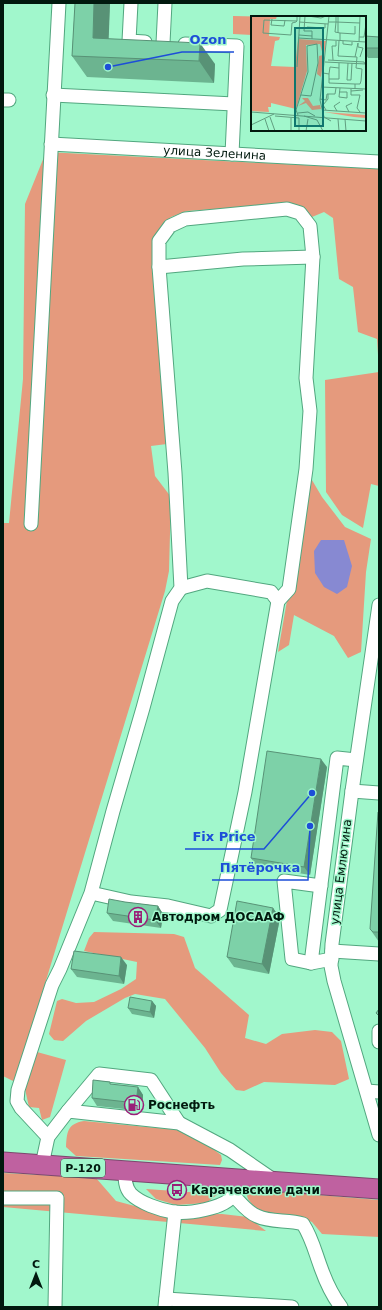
<svg xmlns="http://www.w3.org/2000/svg" width="382" height="1310" viewBox="0 0 382 1310" font-family="'DejaVu Sans',sans-serif">
<rect width="100%" height="100%" fill="#a1f7cc"/>
<!-- green -->
<g fill="#e59a7d">
<polygon points="233,16 276,17 252,17 252,35 233,34"/>
<polygon points="46,152 379,169 379,371 377,339 358,332 353,287 339,279 333,218 324,212 312,217 299,208 283,204 187,211 171,217 157,233 152,251 167,444 151,446 155,476 171,497 169,571 165,591 15,1082 3,1076 3,523 9,523 23,379 25,204"/>
<polygon points="379,372 379,486 371,484 363,528 342,515 326,492 325,380"/>
<polygon points="309,475 322,497 345,527 371,539 366,572 361,652 348,658 334,636 294,615 289,645 278,652"/>
<polygon points="94,932 174,934 184,937 195,968 249,1015 245,1038 266,1044 282,1034 315,1030 332,1032 341,1041 349,1079 335,1085 264,1082 244,1091 236,1090 221,1073 205,1048 165,999 135,994 125,998 86,1021 63,1041 54,1040 49,1034 57,1001 62,999 76,1003 94,1002 121,989 136,979 137,962 84,951 89,938"/>
<polygon points="37,1052 66,1060 50,1117 42,1120 39,1108 29,1107 25,1089"/>
<path d="M84,1121l94,9 35,19 8,6 1,5 -2,5 -144,-9 -10,-9c1,-15 1,-23 18,-26z"/>
<polygon points="3,1173 96,1178 116,1201 168,1215 222,1214 248,1217 266,1231 3,1207"/>
<polygon points="146,1189 218,1194 206,1203 176,1205 156,1199"/>
<polygon points="245,1189 379,1200 379,1237 322,1234 312,1222 297,1216 259,1213 248,1199"/>
</g>
<!-- water -->
<polygon fill="#8789d2" points="321,540 344,540 352,566 347,587 337,594 324,587 315,573 314,551"/>
<g fill="none" stroke-linecap="round" stroke-linejoin="round">
<!-- minor casing -->
<g stroke="#52a77f" stroke-width="15">
<g id="minor">
<polyline points="131,3 129,41 145,42"/>
<polyline points="163,43 165,3"/>
<polyline points="185,44 237,46 232,154"/>
<polyline points="53,95 234,104"/>
<polyline points="3,100 9,100"/>
<path id="s1" d="M51,144l328,18"/>
<polyline points="159,267 243,259 313,257"/>
<polyline points="31,524 59,3"/>
<polyline points="181,588 207,581 271,592 278,601"/>
<polyline points="379,605 352,791 332,944 331,966 334,981 379,1135"/>
<polyline points="352,791 379,793"/>
<polyline points="332,951 379,954"/>
<polyline points="332,959 311,963 337,758 356,760"/>
<polyline points="311,963 292,959 284,881 321,886"/>
<polyline points="379,1031 379,1042"/>
<polyline points="367,1091 379,1092"/>
<polyline points="68,1111 99,1074 151,1080 179,1123"/>
<polyline points="48,1137 21,1108 17,1101 18,1090 52,985 60,969 91,893 113,811 143,708 172,601 181,588 175,473 159,267 159,241 170,226 185,219 287,209 300,213 310,226 313,257 306,378 310,411 306,469 289,589 278,601 245,792 220,910 211,916 168,906 131,902 91,893"/>
<polyline points="42,1165 48,1137 68,1111 179,1123 230,1150 275,1181"/>
<path d="M125,1171c0,8 0,17 6,23 9,9 29,16 42,18 14,2 52,-3 60,-17 1,-2 1,-6 1,-9"/>
<path d="M233,1195c7,7 14,17 24,21 14,7 31,3 46,8 9,14 12,28 18,44 5,14 11,27 20,39"/>
<polyline points="3,1198 57,1198 55,1307"/>
<polyline points="166,1299 292,1307"/>
<polyline points="165,1306 175,1212"/>
</g>
</g>
<!-- highway casing -->
<g stroke="#7c486d" stroke-width="21">
<polyline id="highway" points="3,1162 379,1189"/>
</g>
<!-- minor -->
<use href="#minor" stroke="#fff" stroke-width="13"/>
<!-- highway -->
<use href="#highway" stroke="#bf61a0" stroke-width="19"/>
</g>
<!-- wall -->
<g fill="#6cb490">
<polygon points="75,3 110,3 108,39 215,64 214,83 87,77 72,56"/>
<polygon points="365,36 379,37 379,58 368,58 365,53"/>
<polygon points="327,767 310,875 256,866 251,858"/>
<polygon points="379,812 379,942 370,929"/>
<polygon points="125,902 158,906 163,914 161,928 113,921 107,913"/>
<polygon points="273,908 280,918 269,974 234,967 227,957"/>
<polygon points="127,965 124,984 77,977 71,969"/>
<polygon points="152,1001 156,1006 154,1018 132,1014 128,1008"/>
<polygon points="138,1087 143,1095 142,1111 97,1106 92,1098"/>
</g>
<!-- shaded-wall -->
<g fill="#589276">
<polygon points="94,3 110,3 108,57 93,38"/>
<polygon points="200,43 215,64 214,83 199,61"/>
<polygon points="321,759 327,767 310,875 304,867"/>
<polygon points="158,906 163,914 161,928 155,920"/>
<polygon points="273,908 280,918 269,974 262,964"/>
<polygon points="121,957 127,965 124,984 119,976"/>
<polygon points="152,1001 156,1006 154,1018 150,1012"/>
<polygon points="138,1087 143,1095 142,1111 136,1103"/>
</g>
<!-- building -->
<g fill="#7dd1a8" stroke="#589276">
<polygon points="75,3 94,3 93,38 200,43 199,61 72,56"/>
<polygon points="365,36 379,37 379,48 365,48"/>
<polygon points="267,751 321,759 304,867 251,858"/>
<polygon points="378,812 379,812 379,932 373,932 370,929"/>
<polygon points="109,899 125,902 158,906 155,920 107,913"/>
<polygon points="237,901 273,908 262,964 227,957"/>
<polygon points="74,951 121,957 119,976 71,969"/>
<polygon points="130,997 152,1001 150,1012 128,1008"/>
<polygon points="379,1009 379,1016 376,1013"/>
<polygon points="93,1080 110,1082 110,1084 138,1087 136,1103 92,1098"/>
</g>
<!-- icons -->
<defs>
<g id="building-ring" transform="scale(1)"><circle r="9.5" fill="#a1f7cc" stroke="#991f78" stroke-width="1.5"/><path d="M-4-6H4V6H1V3H-1V6H-4ZM-2.5-4.3h1.7v1.8h-1.7ZM.8-4.3h1.7v1.8H.8ZM-2.5-1h1.7V.8h-1.7ZM.8-1h1.7V.8H.8Z" fill="#991f78"/></g>
<g id="fuel-ring" transform="scale(1)"><circle r="9.5" fill="#a1f7cc" stroke="#991f78" stroke-width="1.5"/><path d="M-5.5-6h7V0h2V4h1.3V-2.5L3-4.5l.8-.8L6-3V5H2.5V1h-1V6h-7ZM-4.2-4.7v3.2H.2V-4.7Z" fill="#991f78"/></g>
<g id="bus-ring" transform="scale(1)"><circle r="9.5" fill="#a1f7cc" stroke="#991f78" stroke-width="1.5"/><path d="M-5-6H5V4H4V6H2V4H-2V6H-4V4H-5ZM-3.5-4V0h7V-4ZM-3.5 1.2v1.5H-2V1.2ZM2 1.2v1.5H3.5V1.2Z" fill="#991f78"/></g>
</defs>
<g fill-rule="evenodd">
<use href="#building-ring" x="138" y="917"/>
<use href="#fuel-ring" x="134" y="1105"/>
<use href="#bus-ring" x="177" y="1190"/>
</g>
<g text-anchor="middle" dominant-baseline="central" stroke-width="3" stroke-linejoin="round" paint-order="stroke">
<!-- shield labels -->
<rect fill="#a1f7cc" stroke="#315c47" stroke-width="1" x="61" y="1159" width="44" height="18" rx="3"/>
<g font-size="11" font-weight="bold" fill="#01190e">
<text x="83" y="1168">Р-120</text>
</g>
<!-- street labels -->
<g font-size="12" fill="#01190e" stroke="#a1f7cc">
<text stroke="none"><textPath href="#s1" startOffset="164">улица Зеленина</textPath></text>
<text transform="translate(341 872) rotate(-83)">улица Емлютина</text>
</g>
<!-- poi labels -->
<g font-size="12" font-weight="bold" fill="#01190e" stroke="#a1f7cc" text-anchor="start">
<text x="152" y="917">Автодром ДОСААФ</text>
<text x="148" y="1105">Роснефть</text>
<text x="191" y="1190">Карачевские дачи</text>
</g>
</g>
<!-- overview -->
<g transform="translate(251 16)">
<rect width="115" height="115" fill="#a1f7cc"/>
<path d="M0,0h26l-1,3h-6l-1,17 11,1 -1,3 -4,1 -4,25 24,1 3,-28 28,2 -5,36 -4,-3 2,-18 4,-1 -3,-11 -14,1 1,26 -11,38 -25,-6v4h-3l1,5 -18,-1zM51,82h6l5,8 7,-1 1,4 -9,1 -6,-7 -8,3 7,-5zM73,96l42,3v3l-12,-1 12,2z" fill="#e59a7d"/>
<path fill="none" stroke="#619e80" stroke-width="1" d="M54,0l-1,15h8v8M57,0l13,2 5,-2M78,0l-9,84 4,17 7,4M21,3l-1,6 13,1 1,-6M46,5l-33,-1 -1,13 28,2 1,-12 4,-1 1,-1v-5M48,6l29,2M78,6h7v-6M56,11l18,1v-4M87,17v-16M89,17l15,1v-8M48,19l13,1M108,21h5l2,-13M47,22l68,4M88,25l-1,15 19,1 -1,11 6,1 -1,12 -1,3h-5M89,25v-8l-5,-1 1,-10 24,1M92,25v3l9,1v-3M108,26l1,-26M107,27v4l5,1 -3,9M104,41l3,-14M77,44l36,2 1,2M82,44l-1,-14h4v-5M74,46l41,2M46,51l3,-51M72,57l6,1v9l26,1v5M78,58l1,-7 9,1M78,63h10v-16M96,64h4l1,-17M96,64l1,-17M70,71l45,2M100,73v6h9l-3,13 3,4M100,75l12,-1M88,76h8v6l-8,-1 1,-9M69,83l6,1 1,-6h8l1,-6M71,94l44,3M75,94l-3,-5 5,-6v-5M86,95l-3,-5 6,-4M0,96l115,9M98,96l-3,-6 6,-3M47,97l10,-1 7,4M47,99l-2,-5 12,-38 -1,-26 10,-2 1,19 -7,33 -10,-1M24,100l24,2v13M53,100l13,4 6,11M19,101l5,14M14,103l4,12M87,103l1,12M94,103l1,12M0,109l23,-11M56,110h13M40,115v-13M55,115l2,-12"/>
<path fill="#0f766e" fill-opacity="0.15" stroke="#0f766e" stroke-width="2" d="M44,12h28v98h-28z"/>
<rect width="115" height="115" fill="none" stroke="#01190e" stroke-width="2"/>
</g>
<!-- callouts -->
<path fill="none" stroke="#1d4ed8" stroke-width="1.5" d="M108 67L182 52H234M312 793L264 849H185M310 826L308 880H212"/>
<g fill="#1d4ed8" stroke="#a1f7cc" stroke-width="1.5">
<circle cx="108" cy="67" r="4"/>
<circle cx="312" cy="793" r="4"/>
<circle cx="310" cy="826" r="4"/>
</g>
<g font-size="13" text-anchor="middle" font-weight="bold" fill="#1d4ed8" stroke="#a1f7cc" stroke-width="3" stroke-linejoin="round" paint-order="stroke">
<text x="208" y="44">Ozon</text>
<text x="224" y="841">Fix Price</text>
<text x="260" y="872">Пятёрочка</text>
</g>
<!-- border -->
<rect width="382" height="1310" fill="none" stroke="#01190e" stroke-width="8"/>
<!-- north arrow -->
<g transform="translate(36 1274)" stroke="#a1f7cc" stroke-width="3" paint-order="stroke">
<path d="M0-3L7 15L0 10L-7 15Z" fill="#01190e"/>
<text y="-6" font-size="11" font-weight="bold" text-anchor="middle" fill="#01190e">С</text>
</g>
</svg>
